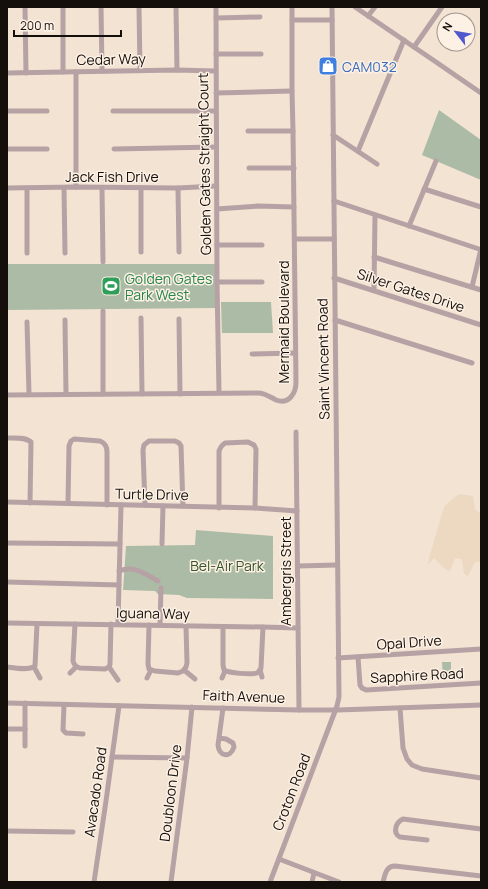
<svg xmlns="http://www.w3.org/2000/svg" width="488" height="889" viewBox="0 0 488 889" font-family="Manrope,sans-serif">
<rect width="100%" height="100%" fill="#f3e3d3"/>
<!-- built -->
<polygon fill="#edd8c2" points="459,494 473,496 475,509 481,514 481,562 475,562 468,576 464,574 462,559 455,558 450,571 445,569 434,558 428,565 429,558 444,507 450,501"/>
<!-- green -->
<g fill="#acbba6">
<polygon points="439,110 481,140 481,180 422,155"/>
<polygon points="7,264 215,264 215,308 7,310"/>
<polygon points="221,302 271,302 273,333 222,333"/>
<polygon points="196,530 273,536 273,599 187,598 179,595 158,594 155,591 123,590 126,546 195,545"/>
<polygon points="442,662 451,662 451,677 443,677"/>
</g>
<g fill="none" stroke-linecap="round" stroke-linejoin="round">
<!-- minor -->
<g stroke="#b6a2a4" stroke-width="5">
<polyline points="25,7 26,73"/>
<polyline points="101,7 102,71"/>
<polyline points="139,7 140,70"/>
<polyline points="176,7 177,70"/>
<polyline points="216,7 217,282 219,393"/>
<polyline points="355,7 436,62 481,93"/>
<polyline points="368,16 375,7"/>
<polyline points="216,18 260,17"/>
<polyline points="292,20 332,20"/>
<polyline points="414,47 442,7"/>
<polyline points="216,54 261,54"/>
<polyline points="63,72 63,7"/>
<polyline points="7,73 177,70 215,71"/>
<polyline points="216,93 292,91"/>
<polyline points="7,111 47,111"/>
<polyline points="113,111 216,111"/>
<polyline points="248,131 293,131"/>
<polyline points="333,135 377,164"/>
<polyline points="7,149 47,149"/>
<polyline points="114,149 216,147"/>
<polyline points="358,151 404,40"/>
<polyline points="249,168 294,168"/>
<polyline points="76,187 76,72"/>
<polyline points="7,188 76,187 178,188 216,186"/>
<polyline points="64,188 65,253"/>
<polyline points="102,188 103,262"/>
<polyline points="141,188 141,252"/>
<polyline points="178,188 179,252"/>
<polyline points="424,189 481,207"/>
<polyline points="334,201 479,249 481,251 480,253 472,287"/>
<polyline points="217,209 258,206 294,207"/>
<polyline points="409,226 436,161"/>
<polyline points="295,239 334,239"/>
<polyline points="217,245 262,245"/>
<polyline points="27,253 27,188"/>
<polyline points="374,257 481,290"/>
<polyline points="334,278 481,325"/>
<polyline points="217,282 262,282"/>
<polyline points="374,290 375,215"/>
<polyline points="141,318 142,394"/>
<polyline points="179,319 180,394"/>
<polyline points="65,320 66,394"/>
<polyline points="335,320 472,363"/>
<polyline points="27,322 29,394"/>
<polyline points="252,354 295,353"/>
<polyline points="103,394 103,311"/>
<path d="M7,395l251,-2c7,0 12,4 18,7 13,5 20,-7 20,-18l-3,-251 -1,-40v-84"/>
<polyline points="296,432 299,710"/>
<path d="M7,438c8,0 18,-1 24,4l-1,61"/>
<polyline points="7,502 255,508 297,511"/>
<path d="M68,503l1,-57 2,-5 3,-2 26,2c5,2 7,5 7,11v53"/>
<polyline points="145,505 143,450 144,445 149,441 175,441 179,443 181,446 183,506"/>
<path d="M219,508v-57c1,-3 3,-6 6,-8l23,-1 6,3 2,4 -1,59"/>
<polyline points="7,543 120,544"/>
<polyline points="162,544 163,506"/>
<polyline points="298,566 337,565"/>
<path d="M119,571c16,-6 26,3 39,10"/>
<polyline points="7,582 119,585"/>
<polyline points="7,623 263,627 298,628"/>
<path d="M75,624l-2,37c1,4 3,6 7,7l25,1 4,-2 1,-3 1,-40"/>
<polyline points="118,624 121,505"/>
<polyline points="149,625 148,664 149,669 155,671 178,673 183,671 186,667 187,663 186,626"/>
<polyline points="160,625 161,588"/>
<path d="M223,627v38l1,5c5,3 27,5 33,3 3,-2 2,-2 4,-5l2,-41"/>
<polyline points="358,657 360,685 362,688 366,690 481,683"/>
<polyline points="338,658 481,649"/>
<path d="M7,667c8,1 21,4 28,-1l2,-42"/>
<polyline points="34,667 40,678"/>
<polyline points="109,667 118,680"/>
<polyline points="184,670 195,679"/>
<polyline points="260,670 262,677"/>
<polyline points="70,673 76,667"/>
<polyline points="147,678 151,670"/>
<polyline points="222,678 225,671"/>
<polyline points="7,703 299,710 338,710 481,705"/>
<polyline points="25,703 25,746"/>
<polyline points="64,705 63,730 66,733 83,734"/>
<polyline points="400,708 403,748 407,759 412,765 422,769 481,778"/>
<polyline points="7,729 25,729"/>
<path d="M219,738l7,1 7,4 1,4c-4,12 -15,9 -16,-2l5,-37"/>
<polyline points="112,757 187,758"/>
<polyline points="7,831 73,832"/>
<path d="M427,840l-27,-3c-8,-4 -4,-15 3,-18l78,10"/>
<polyline points="279,859 339,882"/>
<polyline points="94,882 106,801 119,706"/>
<polyline points="171,882 187,758 192,707"/>
<polyline points="270,882 337,706 339,697 332,7"/>
<polyline points="312,882 314,873"/>
<path d="M383,882c2,-7 3,-16 12,-16l86,10"/>
</g>
</g>
<!-- icons -->
<defs>
<g id="shop-square" transform="scale(1)"><rect x="-9" y="-9" width="18" height="18" rx="4" fill="#3f7fe0" stroke="#fdf0e4"/><path d="M-5-2.5h2.3a2.7 3.5 0 0 1 5.4 0H5L5.5 6h-11ZM-1.5-2.5h3a1.5 2.3 0 0 0-3 0Z" fill="#fff"/></g>
<g id="stadium-square" transform="scale(1)"><rect x="-9" y="-9" width="18" height="18" rx="4" fill="#2e9e5b" stroke="#fdf0e4"/><path d="M0-5a6.5 5 0 1 0 0 10a6.5 5 0 1 0 0-10ZM-3.5-1.8h7v3.6h-7Z" fill="#fff"/></g>
</defs>
<g fill-rule="evenodd">
<use href="#shop-square" x="328" y="66"/>
<use href="#stadium-square" x="111" y="286"/>
</g>
<g text-anchor="middle" dominant-baseline="central" stroke-width="3" stroke-linejoin="round" paint-order="stroke">
<!-- street labels -->
<g font-size="14" fill="#140f0a" stroke="#fdf0e4">
<text transform="translate(111 59) rotate(-1)">Cedar Way</text>
<text transform="translate(204 164) rotate(-91)">Golden Gates Straight Court</text>
<text x="112" y="176">Jack Fish Drive</text>
<text transform="translate(411 290) rotate(18)">Silver Gates Drive</text>
<text transform="translate(283 322) rotate(-90)">Mermaid Boulevard</text>
<text transform="translate(323 359) rotate(-91)">Saint Vincent Road</text>
<text transform="translate(152 494) rotate(1)">Turtle Drive</text>
<text transform="translate(285 571) rotate(-90)">Ambergris Street</text>
<text transform="translate(153 613) rotate(1)">Iguana Way</text>
<text transform="translate(409 642) rotate(-4)">Opal Drive</text>
<text transform="translate(417 675) rotate(-3)">Sapphire Road</text>
<text transform="translate(244 696) rotate(2)">Faith Avenue</text>
<text transform="translate(95 792) rotate(-82)">Avacado Road</text>
<text transform="translate(291 792) rotate(-69)">Croton Road</text>
<text transform="translate(170 793) rotate(-83)">Doubloon Drive</text>
</g>
<!-- shop labels -->
<g font-size="14" fill="#366cbe" stroke="#fdf0e4" text-anchor="start">
<text x="342" y="66">CAM032</text>
</g>
<!-- leisure labels -->
<g font-size="14" fill="#27864d" stroke="#fdf0e4" text-anchor="start">
<text x="125" y="278">Golden Gates<tspan x="125" dy="16">Park West</tspan></text>
</g>
<!-- park labels -->
<g font-size="14" fill="#335427" stroke="#fdf0e4">
<text x="227" y="565">Bel-Air Park</text>
</g>
</g>
<!-- border -->
<rect width="488" height="889" fill="none" stroke="#140f0a" stroke-width="16"/>
<!-- north arrow -->
<g transform="translate(456 32) rotate(301)"><circle r="19" fill="#fdf0e4" stroke="#a0968d"/>
<path d="M0-3L7 15L0 10L-7 15Z" fill="#4f58ce"/>
<text y="-6" font-size="11" font-weight="bold" text-anchor="middle" fill="#140f0a">N</text>
</g>
<!-- scale -->
<path d="M14 30v6h107v-6" fill="none" stroke="#140f0a" stroke-width="2"/>
<text x="20" y="30" font-size="12" fill="#140f0a" stroke="#fdf0e4" stroke-width="3" paint-order="stroke">200 m</text>
</svg>
